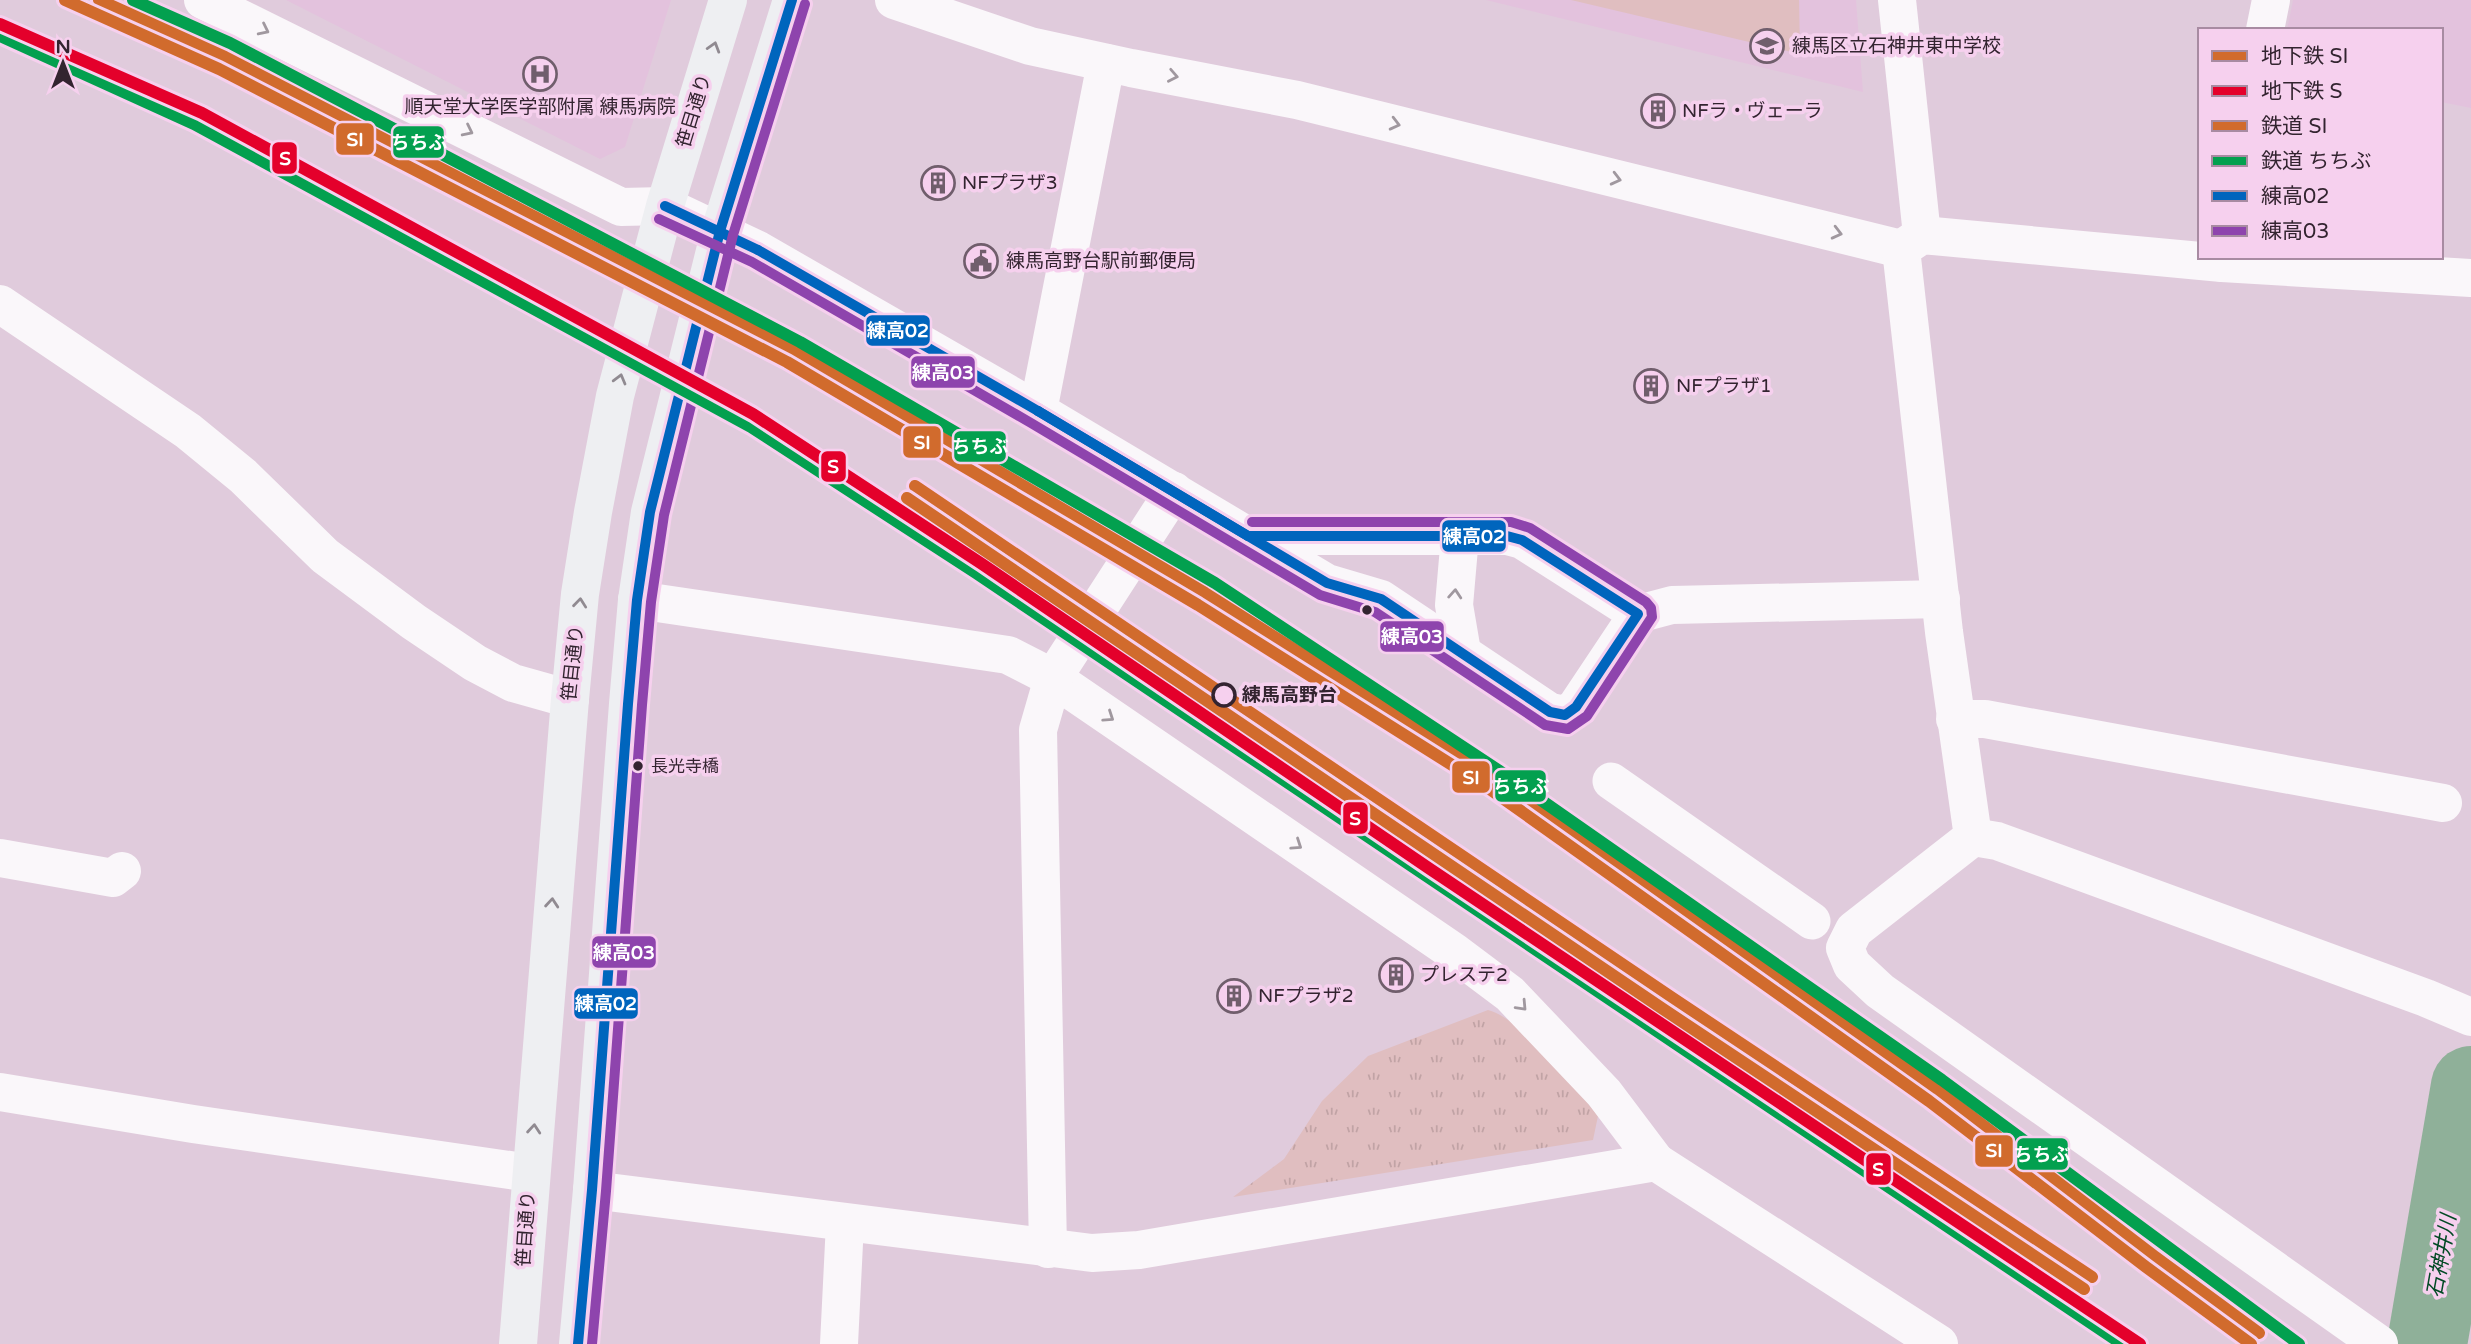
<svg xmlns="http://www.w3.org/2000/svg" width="2471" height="1344" viewBox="0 0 2471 1344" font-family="'Varela Round','Noto Sans JP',sans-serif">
<defs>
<pattern id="park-tufts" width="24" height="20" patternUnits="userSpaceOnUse" patternTransform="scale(1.75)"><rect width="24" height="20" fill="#e0bec0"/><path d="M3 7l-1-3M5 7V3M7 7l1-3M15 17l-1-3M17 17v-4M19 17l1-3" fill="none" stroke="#c1a3a5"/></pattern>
</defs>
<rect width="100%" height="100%" fill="#e0cbdc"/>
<!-- built -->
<g fill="#e3c2dd">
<polygon points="286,0 671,0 625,147 600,159"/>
<polygon points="1486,0 1856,0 1863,92"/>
<polygon points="2293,0 2471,0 2471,108 2441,102 2441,30 2287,30"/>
</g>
<!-- park -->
<path fill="url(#park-tufts)" d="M1488,1010c32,7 89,79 110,106l-5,24 -360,57 51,-38 38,-58 46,-45z"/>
<!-- pitch -->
<polygon fill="#e0bec0" points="1571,0 1799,0 1800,54"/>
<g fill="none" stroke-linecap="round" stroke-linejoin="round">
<!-- river -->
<polyline stroke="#8fb099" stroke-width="80" points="2427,1344 2471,1086"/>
<!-- pedestrian -->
<polyline stroke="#faf7fa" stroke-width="37" points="1611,781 1812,921"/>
<!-- minor -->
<g stroke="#faf7fa" stroke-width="38">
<polyline points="203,0 621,207 665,206"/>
<polyline points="894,0 1030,46 1131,68 1297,100 1901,249"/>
<polyline points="2222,263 2471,278"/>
<polyline points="0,304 188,431 243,476 325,556 414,622 475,663 513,683 570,699"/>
<polyline points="1038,411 1106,63"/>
<polygon points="1248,536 1507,536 1522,540 1638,614 1576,707 1565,715 1550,712 1381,599 1327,583"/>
<polyline points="1460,536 1454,605 1462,652"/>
<polyline points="1638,614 1672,605 1941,599"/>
<polyline points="1955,719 1985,719 2443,803"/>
<polyline points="1973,837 1997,841 2426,998 2471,1017"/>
<polyline points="0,858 113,878 122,871"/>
<polyline points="0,1092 193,1124 530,1173"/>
<polyline points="592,1190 1092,1253 1139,1250 1656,1162 1604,1093 1510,994 1454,952 1053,678 1008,655 637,600"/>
<polyline points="1048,1249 1038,730 1053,678 1174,491"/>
<polyline points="839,1344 845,1223"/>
</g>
<!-- tertiary -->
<g stroke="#faf7fa" stroke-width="38">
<polyline points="1897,0 1922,235"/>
<polyline points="2265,30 2271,0"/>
<polyline points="665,206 758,250 1038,411 1248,536"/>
<polyline points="2223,257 2222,263 1922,235 1901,249 1944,632 1973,837 1854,930 1845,948 1852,965 1880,991 2379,1344"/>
<polyline points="1656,1162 1939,1344"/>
</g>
<!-- secondary -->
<g stroke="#eeeff2" stroke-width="38">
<polyline points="518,1344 570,699 580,594 593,512 615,396 665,206 728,0"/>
<polyline points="578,1344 592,1190 628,704 637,600 650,512 720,231 792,0"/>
</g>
<!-- bus-1 casing -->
<g stroke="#f6d0ee" stroke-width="16">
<g id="bus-1">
<polyline points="665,206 758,250"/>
<polyline points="758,250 1038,411"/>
<polyline points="1038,411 1248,536"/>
<polyline points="1038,411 1248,536"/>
<polygon points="1248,536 1507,536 1522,540 1638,614 1576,707 1565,715 1550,712 1381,599 1327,583"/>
<polyline points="578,1344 592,1190 628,704 637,600 650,512 720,231 792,0"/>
</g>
</g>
<!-- bus-2 casing -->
<g stroke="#f6d0ee" stroke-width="16">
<g id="bus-2">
<polyline points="659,219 752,262 1031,423 1320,595 1375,612 1545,725 1568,729 1587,716 1652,617 1651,608 1646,602 1530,528 1511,522 1252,522"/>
<polyline points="592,1344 606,1191 642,705 651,602 664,515 733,235 805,4"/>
</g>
</g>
<!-- bus-1 -->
<use href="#bus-1" stroke="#0065bd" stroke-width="10"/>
<!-- bus-2 -->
<use href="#bus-2" stroke="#8e44ad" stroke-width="10"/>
<!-- rail-1 casing -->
<g stroke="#f6d0ee" stroke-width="18">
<g id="rail-1">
<polyline points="99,0 225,57 793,350 1205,593 1495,776 1937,1090 2154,1256 2259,1333"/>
<polyline points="915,486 1671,997 2092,1277"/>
</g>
</g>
<!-- rail-2 casing -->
<g stroke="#f6d0ee" stroke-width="18">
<g id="rail-2">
<polyline points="133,0 230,43 800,342 1215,583 1498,770 1942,1080 2299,1344"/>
<polyline points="0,36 194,124 751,427 976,573 2122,1344"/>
</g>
</g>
<!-- rail-1 -->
<use href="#rail-1" stroke="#d16b2d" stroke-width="12"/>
<!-- rail-2 -->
<use href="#rail-2" stroke="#03a04f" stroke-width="12"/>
<!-- metro-1 casing -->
<g stroke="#f6d0ee" stroke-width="18">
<g id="metro-1">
<polyline points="65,0 219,69 787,362 1198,605 1487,787 1929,1101 2146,1267 2251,1344"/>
<polyline points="907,498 1663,1009 2084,1289"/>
</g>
</g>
<!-- metro-2 casing -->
<g stroke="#f6d0ee" stroke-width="18">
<polyline id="metro-2" points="0,24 202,113 753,414 982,564 1430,869 2140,1344"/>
</g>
<!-- metro-1 -->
<use href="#metro-1" stroke="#d16b2d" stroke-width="12"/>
<!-- metro-2 -->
<use href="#metro-2" stroke="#e4002b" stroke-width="12"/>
</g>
<!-- one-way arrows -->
<defs><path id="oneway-chevron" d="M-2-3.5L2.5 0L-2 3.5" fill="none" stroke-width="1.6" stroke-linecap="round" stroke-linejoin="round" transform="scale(1.75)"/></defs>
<g stroke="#a0989f">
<use href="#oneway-chevron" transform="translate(264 30) rotate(26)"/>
<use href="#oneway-chevron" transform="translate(1173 76) rotate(11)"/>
<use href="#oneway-chevron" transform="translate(1395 124) rotate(14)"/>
<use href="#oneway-chevron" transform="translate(468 131) rotate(26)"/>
<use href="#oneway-chevron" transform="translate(1616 179) rotate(14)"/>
<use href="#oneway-chevron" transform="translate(1837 233) rotate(14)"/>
<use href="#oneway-chevron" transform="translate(1455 594) rotate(-86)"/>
<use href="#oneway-chevron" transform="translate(1109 717) rotate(34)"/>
<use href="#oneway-chevron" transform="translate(1297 845) rotate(34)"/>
<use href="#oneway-chevron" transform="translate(1522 1006) rotate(47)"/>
</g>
<g stroke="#908a91">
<use href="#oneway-chevron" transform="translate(714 47) rotate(-73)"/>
<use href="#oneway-chevron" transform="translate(620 379) rotate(-75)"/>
<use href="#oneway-chevron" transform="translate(580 603) rotate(-84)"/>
<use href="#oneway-chevron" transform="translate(552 903) rotate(-85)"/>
<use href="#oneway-chevron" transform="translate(534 1129) rotate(-85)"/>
</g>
<!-- icons -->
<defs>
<g id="school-ring" transform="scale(1.75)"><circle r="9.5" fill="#f6d0ee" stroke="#705e6c" stroke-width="1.5"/><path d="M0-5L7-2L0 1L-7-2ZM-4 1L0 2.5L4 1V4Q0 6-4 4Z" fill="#705e6c"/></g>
<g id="hospital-ring" transform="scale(1.75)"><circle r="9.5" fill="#f6d0ee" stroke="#705e6c" stroke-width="1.5"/><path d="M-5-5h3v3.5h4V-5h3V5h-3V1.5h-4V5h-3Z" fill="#705e6c"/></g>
<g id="building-ring" transform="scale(1.75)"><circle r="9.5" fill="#f6d0ee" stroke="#705e6c" stroke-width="1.5"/><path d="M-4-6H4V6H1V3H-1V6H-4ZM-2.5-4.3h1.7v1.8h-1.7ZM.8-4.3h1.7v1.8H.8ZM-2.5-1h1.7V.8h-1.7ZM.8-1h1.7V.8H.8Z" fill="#705e6c"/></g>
<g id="civic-ring" transform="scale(1.75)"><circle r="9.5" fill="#f6d0ee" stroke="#705e6c" stroke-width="1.5"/><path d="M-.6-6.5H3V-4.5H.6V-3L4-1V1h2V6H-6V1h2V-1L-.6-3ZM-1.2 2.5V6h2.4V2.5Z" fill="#705e6c"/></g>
</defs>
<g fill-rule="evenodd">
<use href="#school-ring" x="1767" y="46"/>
<use href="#hospital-ring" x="540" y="74"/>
<use href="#building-ring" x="1658" y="111"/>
<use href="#building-ring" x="938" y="183"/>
<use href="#civic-ring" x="981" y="261"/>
<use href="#building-ring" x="1651" y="386"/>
<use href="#building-ring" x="1396" y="975"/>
<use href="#building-ring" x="1234" y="996"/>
</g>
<!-- markers -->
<g fill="#332430" stroke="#f6d0ee" stroke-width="2.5">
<circle cx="1367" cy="610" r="6"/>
<circle cx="638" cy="766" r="6"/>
</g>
<circle fill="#f6d0ee" stroke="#332430" stroke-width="3.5" cx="1224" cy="695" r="11"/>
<g text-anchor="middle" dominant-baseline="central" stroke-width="7" stroke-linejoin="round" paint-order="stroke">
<!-- bus labels -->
<g font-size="17" fill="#332430" stroke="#f6d0ee" text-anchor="start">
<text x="651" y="766">長光寺橋</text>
</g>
<!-- poi labels -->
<g font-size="19" fill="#332430" stroke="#f6d0ee" text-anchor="start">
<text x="1792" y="46">練馬区立石神井東中学校</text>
<text x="540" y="107" text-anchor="middle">順天堂大学医学部附属 練馬病院</text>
<text x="1682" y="111">NFラ・ヴェーラ</text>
<text x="962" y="183">NFプラザ3</text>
<text x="1006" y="261">練馬高野台駅前郵便局</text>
<text x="1676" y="386">NFプラザ1</text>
<text x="1420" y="975">プレステ2</text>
<text x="1258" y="996">NFプラザ2</text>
</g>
<!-- street labels -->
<g font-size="19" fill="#332430" stroke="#f6d0ee">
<text transform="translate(694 111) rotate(-73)">笹目通り</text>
<text transform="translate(573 663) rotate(-84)">笹目通り</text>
<text transform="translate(526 1229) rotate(-86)">笹目通り</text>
</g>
<!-- stop labels -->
<g font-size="19" font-weight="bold" fill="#332430" stroke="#f6d0ee" text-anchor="start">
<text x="1242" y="695">練馬高野台</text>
</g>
<!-- water labels -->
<g font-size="21" font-style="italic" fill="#034a25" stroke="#f6d0ee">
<text transform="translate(2442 1256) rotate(-80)">石神井川</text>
</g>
</g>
<g stroke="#f6d0ee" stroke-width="2.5">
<rect x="335" y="122" width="40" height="34" rx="7" fill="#d16b2d"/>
<rect x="392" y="125" width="53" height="34" rx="7" fill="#03a04f"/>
<rect x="271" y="141" width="27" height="34" rx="7" fill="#e4002b"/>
<rect x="865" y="314" width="66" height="33" rx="7" fill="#0065bd"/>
<rect x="910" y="355" width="66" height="34" rx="7" fill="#8e44ad"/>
<rect x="902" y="425" width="40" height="34" rx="7" fill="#d16b2d"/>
<rect x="953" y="430" width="54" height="33" rx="7" fill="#03a04f"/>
<rect x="820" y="450" width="27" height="33" rx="7" fill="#e4002b"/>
<rect x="1441" y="519" width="66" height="34" rx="7" fill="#0065bd"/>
<rect x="1379" y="620" width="66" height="33" rx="7" fill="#8e44ad"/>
<rect x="1451" y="760" width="40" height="34" rx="7" fill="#d16b2d"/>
<rect x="1494" y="769" width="53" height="34" rx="7" fill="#03a04f"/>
<rect x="1342" y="801" width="27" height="34" rx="7" fill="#e4002b"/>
<rect x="591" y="935" width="66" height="34" rx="7" fill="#8e44ad"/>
<rect x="573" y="987" width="66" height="33" rx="7" fill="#0065bd"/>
<rect x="1974" y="1134" width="40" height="34" rx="7" fill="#d16b2d"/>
<rect x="2016" y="1137" width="53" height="34" rx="7" fill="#03a04f"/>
<rect x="1865" y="1152" width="27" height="34" rx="7" fill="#e4002b"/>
</g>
<g font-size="19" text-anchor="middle" font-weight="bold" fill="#fff">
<text x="355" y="146">SI</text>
<text x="419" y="149">ちちぶ</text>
<text x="285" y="165">S</text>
<text x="898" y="337">練高02</text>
<text x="943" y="379">練高03</text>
<text x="922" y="449">SI</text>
<text x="980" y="453">ちちぶ</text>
<text x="833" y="473">S</text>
<text x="1474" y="543">練高02</text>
<text x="1412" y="643">練高03</text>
<text x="1471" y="784">SI</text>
<text x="1521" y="793">ちちぶ</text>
<text x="1355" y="825">S</text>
<text x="624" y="959">練高03</text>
<text x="606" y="1010">練高02</text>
<text x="1994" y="1157">SI</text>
<text x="2042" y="1161">ちちぶ</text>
<text x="1878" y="1176">S</text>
</g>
<!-- legend -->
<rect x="2198" y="28" width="245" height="231" fill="#f6d0ee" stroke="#a88ba2" stroke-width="2"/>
<rect x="2212" y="51" width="35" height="10" fill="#d16b2d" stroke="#a88ba2" stroke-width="2"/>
<text x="2261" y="63" font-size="21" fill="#332430">地下鉄 SI</text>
<rect x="2212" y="86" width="35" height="10" fill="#e4002b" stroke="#a88ba2" stroke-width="2"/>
<text x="2261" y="98" font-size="21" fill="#332430">地下鉄 S</text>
<rect x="2212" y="121" width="35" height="10" fill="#d16b2d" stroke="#a88ba2" stroke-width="2"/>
<text x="2261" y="133" font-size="21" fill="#332430">鉄道 SI</text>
<rect x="2212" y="156" width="35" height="10" fill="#03a04f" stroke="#a88ba2" stroke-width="2"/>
<text x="2261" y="168" font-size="21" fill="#332430">鉄道 ちちぶ</text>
<rect x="2212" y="191" width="35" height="10" fill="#0065bd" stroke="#a88ba2" stroke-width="2"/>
<text x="2261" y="203" font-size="21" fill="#332430">練高02</text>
<rect x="2212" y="226" width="35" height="10" fill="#8e44ad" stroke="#a88ba2" stroke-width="2"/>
<text x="2261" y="238" font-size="21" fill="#332430">練高03</text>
<!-- north arrow -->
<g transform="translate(63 63)" stroke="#f6d0ee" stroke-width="5" paint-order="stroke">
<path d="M0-5L12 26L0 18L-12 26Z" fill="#332430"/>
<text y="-10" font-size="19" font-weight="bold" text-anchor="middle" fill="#332430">N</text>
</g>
</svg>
